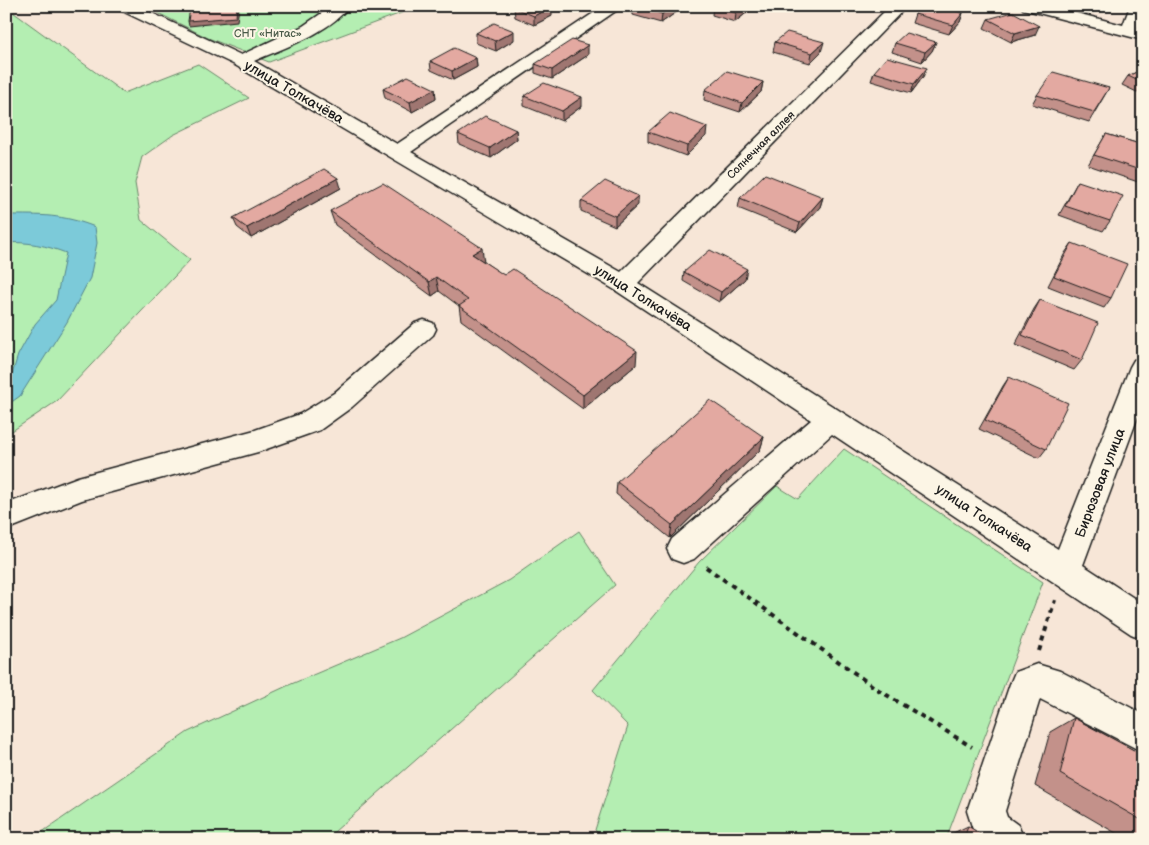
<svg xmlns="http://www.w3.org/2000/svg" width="1149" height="845" viewBox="0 0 1149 845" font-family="'Balsamiq Sans',sans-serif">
<rect width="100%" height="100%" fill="#f7e6d7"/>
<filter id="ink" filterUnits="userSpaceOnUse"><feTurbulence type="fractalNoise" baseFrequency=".02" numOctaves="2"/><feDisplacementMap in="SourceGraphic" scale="10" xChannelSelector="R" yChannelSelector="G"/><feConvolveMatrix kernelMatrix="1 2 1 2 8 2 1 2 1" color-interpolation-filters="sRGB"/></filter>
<g filter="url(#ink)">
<!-- green -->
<g fill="#b4eeb2" stroke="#688567">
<polygon points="144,6 420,6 269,62 208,38"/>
<polygon points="6,7 124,93 198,64 249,98 173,135 142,157 135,183 141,220 190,260 57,401 6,435"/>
<polygon points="844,449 1043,582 946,839 603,839 595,830 628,726 593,690 699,562 777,486 798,499"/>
<polygon points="579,531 615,585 326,839 32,839 188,732 289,685 400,638 509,580"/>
</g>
<!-- water -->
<path fill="#7bcad9" stroke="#55848d" d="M6,215c35,0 56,-1 89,12l2,16 -7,35 -23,44 -47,74 -14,10v-12l12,-39 17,-31 21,-24 10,-47c-18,-7 -40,-12 -60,-10z"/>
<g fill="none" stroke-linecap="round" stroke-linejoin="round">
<!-- minor casing -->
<g stroke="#1c1c1c" stroke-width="3">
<g id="minor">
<path d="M116,6h21l104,49 62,-29 29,-20h17c-19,27 -66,42 -95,55l143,83 207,-138h19l-212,146 210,120 269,-266h17l-269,277 420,266 72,-182 4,-7 9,-3v46l-60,162 60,39v35l-12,-5 -299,-200 -138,125 -11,4 -11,-4 -5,-10 5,-10 139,-119 -196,-130 -380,-225 -117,-56z"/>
<polygon points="1021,6 1049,6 1123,25 1130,6 1143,6 1143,15 1138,29 1143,30 1143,40 1023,9"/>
<polygon points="424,320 433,323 436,329 433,335 352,407 320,430 258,452 82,500 6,530 6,504 78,477 255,430 300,414 334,393 415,323"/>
<polygon points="1037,664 1060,671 1143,714 1143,752 1040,699 1005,811 1007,817 1018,825 1024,839 976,839 967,811 1010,684 1015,672"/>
</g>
</g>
<!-- path -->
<g stroke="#1c1c1c" stroke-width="4" stroke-dasharray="5 5" stroke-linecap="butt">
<polyline points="706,567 877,689 972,747"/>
<polyline points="1039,651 1055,600"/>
</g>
<!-- minor -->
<use href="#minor" fill="#fcf5e5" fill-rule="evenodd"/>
</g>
<!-- wall -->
<g fill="#c3918a" stroke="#1c1c1c">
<polygon points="633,6 678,6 678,11 661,23 633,15"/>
<polygon points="713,6 750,6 750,10 735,22 712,15"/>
<polygon points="514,8 552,16 534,25 515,17"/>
<polygon points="963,13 960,22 949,34 912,23 915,14"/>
<polygon points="988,19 1035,35 1011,42 984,28"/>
<polygon points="476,33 514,40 496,51 476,43"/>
<polygon points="775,42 821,52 810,63 773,52"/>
<polygon points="936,42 932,51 922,62 892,52 895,43"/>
<polygon points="588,55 552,79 535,73 535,64"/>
<polygon points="476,58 477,67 453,80 431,70 430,61"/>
<polygon points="1143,69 1143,95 1122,85 1128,76"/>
<polygon points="874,72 923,77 911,93 871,81"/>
<polygon points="763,82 761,92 740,112 704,100 705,90"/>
<polygon points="1109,88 1089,122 1032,104 1037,95"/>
<polygon points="383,89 435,89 436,99 412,112 385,98"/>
<polygon points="524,96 582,106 562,121 524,106"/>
<polygon points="516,130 517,139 491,158 459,144 458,134"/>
<polygon points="648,132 706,136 686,156 648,142"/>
<polygon points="1106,134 1143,145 1143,174 1138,182 1088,165"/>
<polygon points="1078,181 1110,221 1103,231 1059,215"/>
<polygon points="341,188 251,238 237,227 233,218"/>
<polygon points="823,197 820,207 797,232 738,208 740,198"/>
<polygon points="581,201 638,205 615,226 581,211"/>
<polygon points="330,211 484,262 636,365 583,409 461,320 459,306 439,291 432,296 335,225"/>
<polygon points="1072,243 1111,298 1104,308 1048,286 1065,253"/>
<polygon points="684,272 745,279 719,302 683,281"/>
<polygon points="1040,300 1082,360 1074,370 1015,345 1034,309"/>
<polygon points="1009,377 1046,449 1039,458 979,429 1003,386"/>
<polygon points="764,437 760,450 670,538 616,494 617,482"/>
<polygon points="1074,718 1143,755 1143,839 1126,839 1035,786 1050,732"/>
<polygon points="968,826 988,839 946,839 947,836"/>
</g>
<!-- shaded-wall -->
<g fill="#9f7671" stroke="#1c1c1c">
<polygon points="237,6 238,6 239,8 237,21 189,26 188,21"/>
<polygon points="552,6 552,16 534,25 534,16"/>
<polygon points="673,6 678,6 678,11 661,23 662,14"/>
<polygon points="744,6 750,6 750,10 735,22 736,13"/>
<polygon points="963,13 960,22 949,34 953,25"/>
<polygon points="1039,26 1035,35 1011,42 1015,33"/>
<polygon points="514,31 514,40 496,51 495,41"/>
<polygon points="824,42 821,52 810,63 812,53"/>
<polygon points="936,42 932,51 922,62 925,52"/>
<polygon points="588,45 588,55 552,79 552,70"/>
<polygon points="476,58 477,67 453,80 452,71"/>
<polygon points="927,68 923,77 911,93 914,84"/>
<polygon points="763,82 761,92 740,112 742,103"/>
<polygon points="435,89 436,99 412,112 410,102"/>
<polygon points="582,97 582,106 562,121 562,111"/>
<polygon points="707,127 706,136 686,156 687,146"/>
<polygon points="516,130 517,139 491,158 490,148"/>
<polygon points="338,178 341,188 251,238 247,228"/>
<polygon points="638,196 638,205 615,226 615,216"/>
<polygon points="823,197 820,207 797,232 800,223"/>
<polygon points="482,248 484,262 472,254"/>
<polygon points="747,269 745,279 719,302 721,292"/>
<polygon points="436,277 439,291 432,296 429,282"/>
<polygon points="637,351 636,365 583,409 583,395"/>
<polygon points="764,437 760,450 670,538 672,525"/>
</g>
<!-- building -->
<g fill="#e3a9a1" stroke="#1c1c1c">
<polygon points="211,6 237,6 236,17 188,21 190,8"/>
<polygon points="517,6 552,6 534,16 514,8"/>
<polygon points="636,6 673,6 662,14"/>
<polygon points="714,6 744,6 736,13"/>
<polygon points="923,6 938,6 963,13 953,25 915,14"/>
<polygon points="1013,12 1039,26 1015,33 988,19"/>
<polygon points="494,23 514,31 495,41 476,33"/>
<polygon points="787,32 824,42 812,53 775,42"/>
<polygon points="906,33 936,42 925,52 895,43"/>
<polygon points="572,40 588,45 552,70 535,64"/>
<polygon points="454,48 476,58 452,71 430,61"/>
<polygon points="887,57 927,68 914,84 874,72"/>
<polygon points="1143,69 1143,83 1128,76"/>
<polygon points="727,71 763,82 742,103 705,90"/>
<polygon points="1053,72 1109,88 1094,112 1037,95"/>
<polygon points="408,76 435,89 410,102 383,89"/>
<polygon points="544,83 582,97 562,111 524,96"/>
<polygon points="670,113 707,127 687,146 648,132"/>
<polygon points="485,116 516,130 490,148 458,134"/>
<polygon points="1106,134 1143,145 1143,171 1094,155"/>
<polygon points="324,169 338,178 247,228 233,218"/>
<polygon points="765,174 823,197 800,223 740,198"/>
<polygon points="605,181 638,196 615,216 581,201"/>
<polygon points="1078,181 1123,196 1110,221 1065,206"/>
<polygon points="383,183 482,248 472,254 504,275 513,269 637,351 583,395 459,306 468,300 436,277 429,282 330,211"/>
<polygon points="1072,243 1127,264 1111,298 1054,276"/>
<polygon points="710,250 747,269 721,292 684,272"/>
<polygon points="1040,300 1098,323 1082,360 1022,335"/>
<polygon points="1009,377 1068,403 1046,449 985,420"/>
<polygon points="710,400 764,437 672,525 617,482"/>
<polygon points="1074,718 1143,755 1143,821 1060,774"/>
<polygon points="968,826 988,839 964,839"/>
</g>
</g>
<g text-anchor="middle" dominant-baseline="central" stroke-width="4" stroke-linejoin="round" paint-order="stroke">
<!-- far-park labels -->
<g font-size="11" fill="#4a5b49" stroke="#fcf5e5">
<text x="268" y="33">СНТ «Нитас»</text>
</g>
<!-- far-street labels -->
<g font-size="11" fill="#1c1c1c" stroke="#fcf5e5">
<text transform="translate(761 145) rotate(-45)">Солнечная аллея</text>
</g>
<!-- street labels -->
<g font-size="14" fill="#1c1c1c" stroke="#fcf5e5">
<text transform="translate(294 92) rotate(30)">улица Толкачёва</text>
<text transform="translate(643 298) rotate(32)">улица Толкачёва</text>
<text transform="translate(1100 483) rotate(-69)">Бирюзовая улица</text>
<text transform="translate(984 518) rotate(33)">улица Толкачёва</text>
</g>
</g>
<!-- margin -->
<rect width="1149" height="845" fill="none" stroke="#fcf5e5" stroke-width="25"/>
<rect x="12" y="12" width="1124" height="820" fill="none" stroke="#1c1c1c" stroke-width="2" filter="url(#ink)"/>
</svg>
